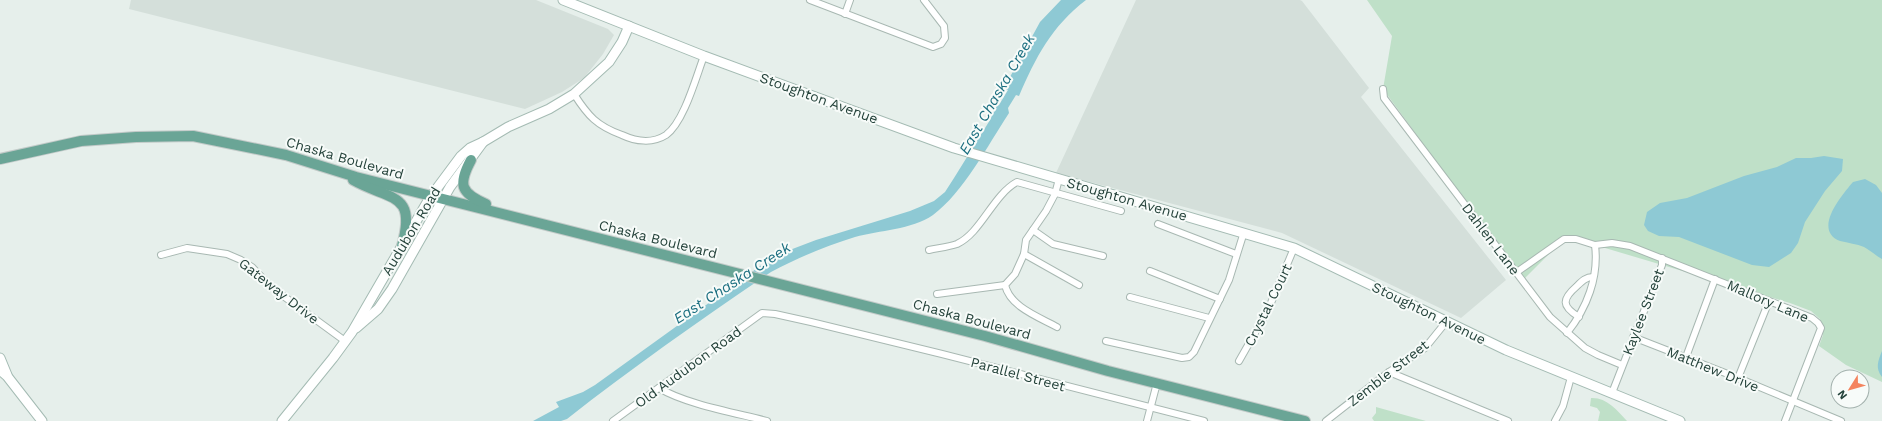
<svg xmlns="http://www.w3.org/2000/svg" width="1882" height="421" viewBox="0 0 1882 421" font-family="'Work Sans',sans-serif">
<rect width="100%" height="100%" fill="#e6efeb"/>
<!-- built -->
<g fill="#d4dfda">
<polygon points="131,0 536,0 608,29 614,35 603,54 584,78 562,92 525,109 129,9"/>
<polygon points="1136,0 1300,0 1302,1 1369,88 1361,97 1506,280 1461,318 1282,233 1056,173"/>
</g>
<!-- green -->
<g fill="#bfe0c8">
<polygon points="1367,0 1882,0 1882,382 1846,365 1819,346 1823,335 1820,319 1811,311 1790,303 1595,245 1564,239 1523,280 1383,89 1392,36"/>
<path d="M1591,398c15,-1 26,12 36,23h-29l2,-9 -3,-4 -7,-2z"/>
<polygon points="1376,407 1426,421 1374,421 1372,418 1376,413"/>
</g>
<!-- water -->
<g fill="#8ec9d4">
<path d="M1061,0h25c-35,27 -50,57 -67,96l-3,-1 -8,13 1,5c-21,32 -46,80 -76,102 -22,15 -53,15 -78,22 -29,9 -58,21 -84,35 -69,47 -138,95 -204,147l-6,2h-28l26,-14 -3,-5 27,-10 12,-7 179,-129 42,-16 94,-29 24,-10 11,-9 9,-14 36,-58 6,-14 3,-1 9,-15 -4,-2 36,-66z"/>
<polygon points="1824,156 1843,159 1842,171 1825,191 1805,222 1798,243 1791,253 1769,267 1752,265 1679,237 1659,236 1648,231 1644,225 1647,212 1660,203 1687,198 1744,176 1777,167 1796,158 1811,158"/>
<path d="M1865,179l11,6 6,8v66c-6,-3 -12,-9 -18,-12 -7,-3 -16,-4 -24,-6 -28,-11 2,-46 13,-59z"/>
<path d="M1882,351v26c-7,-9 -4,-16 0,-26z"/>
</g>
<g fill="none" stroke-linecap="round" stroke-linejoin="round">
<!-- street casing -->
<g stroke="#a8b8b2" stroke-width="8">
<g id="street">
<polyline points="810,0 933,47 941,44 945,38 944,26 924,0"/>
<polyline points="845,14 850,0"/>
<polyline points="1383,89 1384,98 1550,317 1585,348 1598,355 1622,365"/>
<path d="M574,94c14,22 23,32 48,41 13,6 30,9 44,0 18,-13 30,-58 38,-79"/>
<polyline points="1158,224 1236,254"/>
<polyline points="1033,230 1053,244 1103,256"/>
<path d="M929,250c9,-2 19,-3 28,-6 24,-11 36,-49 60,-62l104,29"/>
<polyline points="1024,254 1079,285"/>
<polyline points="161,255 187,248 227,254 241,260 252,267 271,287 345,341"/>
<polyline points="1150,271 1220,299"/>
<polyline points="1517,272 1564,239 1576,239 1595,245 1612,243 1630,246 1812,318 1818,323 1821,328 1785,421"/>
<polyline points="937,294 1005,285"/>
<polyline points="1130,297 1209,318"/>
<path d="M1579,317c-18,-11 -17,-18 -2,-31 5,-5 9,-9 16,-9"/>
<path d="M1057,327c-18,-10 -47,-20 -52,-42l10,-11 9,-20 2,-14 20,-29 9,-17 4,-15"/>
<path d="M1567,333c20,-25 32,-56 28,-88"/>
<polyline points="1633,337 1738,378 1841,421"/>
<polyline points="1106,341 1182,358 1189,357 1194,352 1229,280 1244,232"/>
<polyline points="1686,357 1715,279"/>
<polyline points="1239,361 1268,310 1294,248"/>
<polyline points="1389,372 1508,421"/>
<polyline points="1738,378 1769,301"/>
<path d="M659,388c26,16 77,25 108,33"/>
<polyline points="1612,393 1662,265 1662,258"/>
<polyline points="613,421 762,313 775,314 811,322 942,354 1204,421"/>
<polyline points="1147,421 1157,383"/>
<polyline points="1326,421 1389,372 1425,348 1446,322"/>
<polyline points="1555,421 1563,406 1571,377"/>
</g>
</g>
<!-- secondary casing -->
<g stroke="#a4bbb3" stroke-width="11">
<g id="secondary">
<polyline points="563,0 704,56 954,148 1294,248 1506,350 1680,421"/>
<polyline points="356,328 378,309 392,289 450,187 483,142"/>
<polyline points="0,358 7,375"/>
<polyline points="0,370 7,376 42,421"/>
<polyline points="282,421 333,358 352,332 429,199 461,156 470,148 483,142 508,127 549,109 574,94 609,62 622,42 629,26"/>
</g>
</g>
<!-- primary casing -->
<g stroke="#c2cac8" stroke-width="12">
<g id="primary">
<polyline points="0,159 81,141 136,137 193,136 286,155 356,177 985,336 1108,371 1305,421"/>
<path d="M471,160c-13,24 -11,33 15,44"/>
<path d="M353,180c37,21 64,11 49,66"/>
</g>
</g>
<!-- street -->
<use href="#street" stroke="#fff" stroke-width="6"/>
<!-- secondary -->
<use href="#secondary" stroke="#fff" stroke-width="9"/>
<!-- primary -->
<use href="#primary" stroke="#6aa596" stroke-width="10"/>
</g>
<g text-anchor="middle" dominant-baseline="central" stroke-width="4" stroke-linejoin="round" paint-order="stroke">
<!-- street labels -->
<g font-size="14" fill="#24423a" stroke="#f7fbf9">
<text transform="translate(819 98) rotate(20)">Stoughton Avenue</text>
<text transform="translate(345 158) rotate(16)">Chaska Boulevard</text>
<text transform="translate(1127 199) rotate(16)">Stoughton Avenue</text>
<text transform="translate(411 231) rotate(-59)">Audubon Road</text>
<text transform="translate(658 239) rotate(14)">Chaska Boulevard</text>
<text transform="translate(1491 239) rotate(53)">Dahlen Lane</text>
<text transform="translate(279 291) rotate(38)">Gateway Drive</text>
<text transform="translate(1768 301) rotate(23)">Mallory Lane</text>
<text transform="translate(1268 305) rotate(-64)">Crystal Court</text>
<text transform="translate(1643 312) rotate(-69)">Kaylee Street</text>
<text transform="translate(1429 313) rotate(26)">Stoughton Avenue</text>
<text transform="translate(972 319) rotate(15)">Chaska Boulevard</text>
<text transform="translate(688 367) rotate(-36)">Old Audubon Road</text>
<text transform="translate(1713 369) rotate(22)">Matthew Drive</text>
<text transform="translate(1388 373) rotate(-38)">Zemble Street</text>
<text transform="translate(1018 374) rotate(15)">Parallel Street</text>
</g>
<!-- water labels -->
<g font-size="15" font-style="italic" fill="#1c6f80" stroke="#f7fbf9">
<text transform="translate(997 94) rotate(-60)">East Chaska Creek</text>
<text transform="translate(732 283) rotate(-33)">East Chaska Creek</text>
</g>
</g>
<!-- north arrow -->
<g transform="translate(1850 389) rotate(233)"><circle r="19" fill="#f7fbf9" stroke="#a3b1ad"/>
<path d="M0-3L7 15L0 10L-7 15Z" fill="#f4845f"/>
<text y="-6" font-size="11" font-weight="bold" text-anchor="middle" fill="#24423a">N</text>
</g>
</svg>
